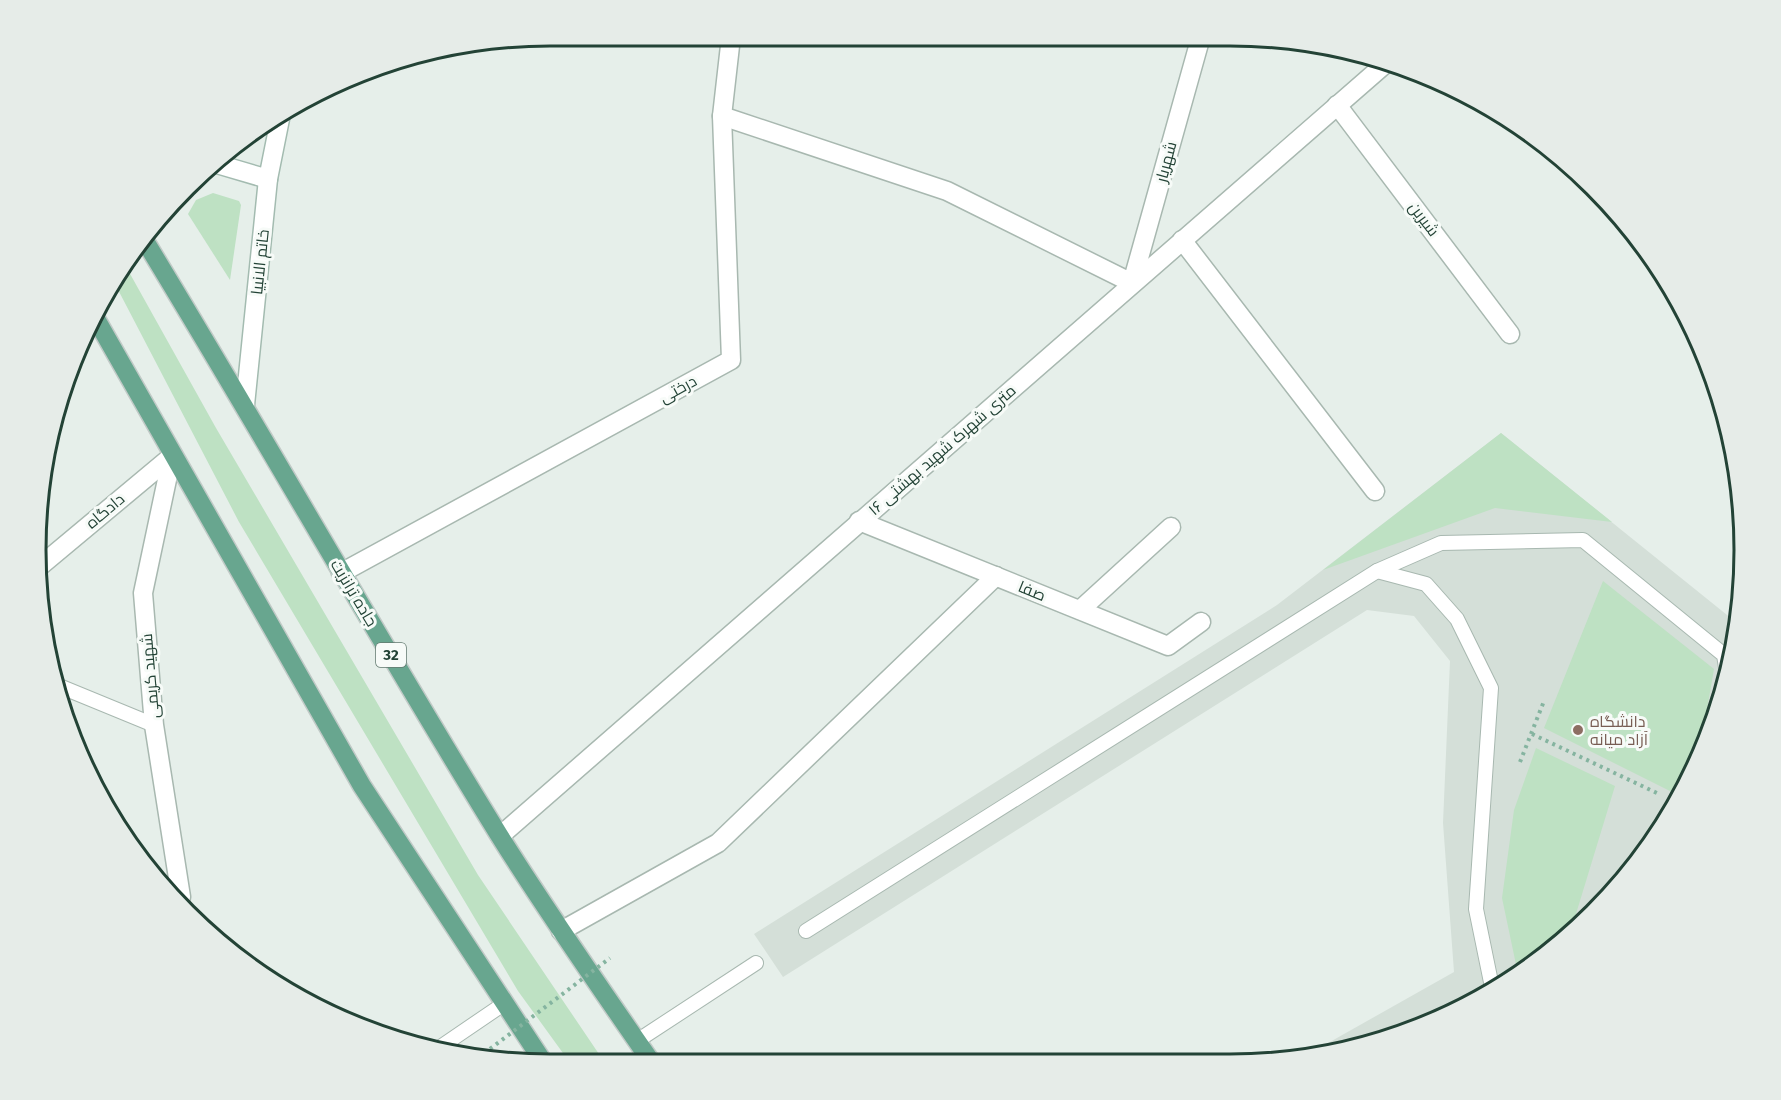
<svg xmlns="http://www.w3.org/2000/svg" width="1781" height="1100" viewBox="0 0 1781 1100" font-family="'Fira Sans',Cairo,sans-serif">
<rect width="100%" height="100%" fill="#e6efea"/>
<!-- built -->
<polygon fill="#d4dfd8" points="1501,433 1737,623 1728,683 1692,777 1639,863 1570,936 1488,995 1364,1046 1305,1056 1454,972 1443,823 1450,661 1414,616 1367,610 783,977 754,934 1277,605"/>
<!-- green -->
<g fill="#bee1c3">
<polygon points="213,193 239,201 241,205 230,280 188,214 196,200"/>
<polygon points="124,263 216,428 478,875 603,1060 568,1060 518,991 239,522 114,282"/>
<polygon points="1501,433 1612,522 1495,508 1323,570"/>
<polygon points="1603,581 1714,669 1701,744 1672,792 1544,728"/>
<polygon points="1536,748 1615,786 1572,927 1575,931 1518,974 1502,898 1514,810"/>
</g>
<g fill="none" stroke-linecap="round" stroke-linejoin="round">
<!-- service casing -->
<g stroke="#a8b8b0" stroke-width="16">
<g id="service">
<polyline points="1377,571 1426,584 1457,619 1491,688 1476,909 1493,992"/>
<polyline points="59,686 154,725"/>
<polyline points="1670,813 1697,765"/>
<polyline points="806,931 1377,571 1441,543 1583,540 1724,655 1728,680"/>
<polyline points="637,1041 756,963"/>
<polyline points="439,1048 505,1003"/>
</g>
</g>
<!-- minor casing -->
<g stroke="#a8b8b0" stroke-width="21">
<g id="minor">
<polyline points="1337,105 1510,334"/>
<polyline points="722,116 947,191 1132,283 1200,40"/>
<polyline points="1182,240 1375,491"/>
<polyline points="172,456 143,593 154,725 181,897"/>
<polyline points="859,521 1168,646 1201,622"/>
<polyline points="39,567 172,456"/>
<polyline points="341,573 731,360 722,116 731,37"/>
<polyline points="1080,610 1171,527"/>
<polyline points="561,931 718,843 996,576"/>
</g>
</g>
<!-- tertiary casing -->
<g stroke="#a8b8b0" stroke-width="21">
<polyline id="tertiary" points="500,836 1385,64"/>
</g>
<!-- secondary casing -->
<g stroke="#a3bbb0" stroke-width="21">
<g id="secondary">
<polyline points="217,164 268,179"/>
<polyline points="245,405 268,179 280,119"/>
</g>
</g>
<!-- primary casing -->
<g stroke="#c1cac7" stroke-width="21">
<g id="primary">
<path d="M145,241c120,197 233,398 354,594 48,77 100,151 151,225"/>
<polyline points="96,319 362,786 542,1060"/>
</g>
</g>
<!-- path -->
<g stroke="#85b4a0" stroke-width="4" stroke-dasharray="3 4.5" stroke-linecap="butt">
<polyline points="1532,734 1659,794"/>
<polyline points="1520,762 1544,701"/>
</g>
<!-- service -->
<use href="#service" stroke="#fff" stroke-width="14"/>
<!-- minor -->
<use href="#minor" stroke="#fff" stroke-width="18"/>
<!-- tertiary -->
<use href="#tertiary" stroke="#fff" stroke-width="18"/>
<!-- secondary -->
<use href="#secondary" stroke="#fff" stroke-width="18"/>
<!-- primary -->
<use href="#primary" stroke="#68a68f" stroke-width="18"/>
<!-- path-bridge -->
<polyline stroke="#85b4a0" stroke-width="4" stroke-dasharray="3 4.5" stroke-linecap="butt" points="478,1058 610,958"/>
</g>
<!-- markers -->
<circle fill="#8d6e63" stroke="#f7fbf8" stroke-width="2" cx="1578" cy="730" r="6"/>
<g text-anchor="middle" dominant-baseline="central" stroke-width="6" stroke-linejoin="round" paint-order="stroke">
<!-- shield labels -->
<rect fill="#f7fbf8" stroke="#637a70" stroke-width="1.5" x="376" y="643" width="30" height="24" rx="4.5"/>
<g font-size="15" font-weight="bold" fill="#234336">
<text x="391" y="655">32</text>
</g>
<!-- street labels -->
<g font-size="16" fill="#234336" stroke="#f7fbf8">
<text transform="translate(1166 162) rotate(-75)">شهریار</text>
<text transform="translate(1424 219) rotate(53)">شیرین</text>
<text transform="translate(260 262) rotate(-84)">خاتم الانبیا</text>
<text transform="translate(678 389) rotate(-29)">درختی</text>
<text transform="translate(942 450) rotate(-41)">۱۶ متری شهرک شهيد بهشتی</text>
<text transform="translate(105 511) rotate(-40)">دادگاه</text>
<text transform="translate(1032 591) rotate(22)">صفا</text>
<text transform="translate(354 593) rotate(59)">جاده ترانزیت</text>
<text transform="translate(150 676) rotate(-95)">شهید کریمی</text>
</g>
<!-- education labels -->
<g font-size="16" fill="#785e54" stroke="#f7fbf8" text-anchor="start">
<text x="1590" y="721">دانشگاه<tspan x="1590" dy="18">آزاد میانه</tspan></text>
</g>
</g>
<!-- crop -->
<path d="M0 0H1781V1100H0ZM550 46H1230A504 504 0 0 1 1734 550V550A504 504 0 0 1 1230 1054H550A504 504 0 0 1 46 550V550A504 504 0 0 1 550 46Z" fill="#e6ece8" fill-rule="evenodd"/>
<path fill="none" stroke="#234336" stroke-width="3" d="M550 46H1230A504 504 0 0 1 1734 550V550A504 504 0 0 1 1230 1054H550A504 504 0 0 1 46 550V550A504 504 0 0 1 550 46Z"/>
</svg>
